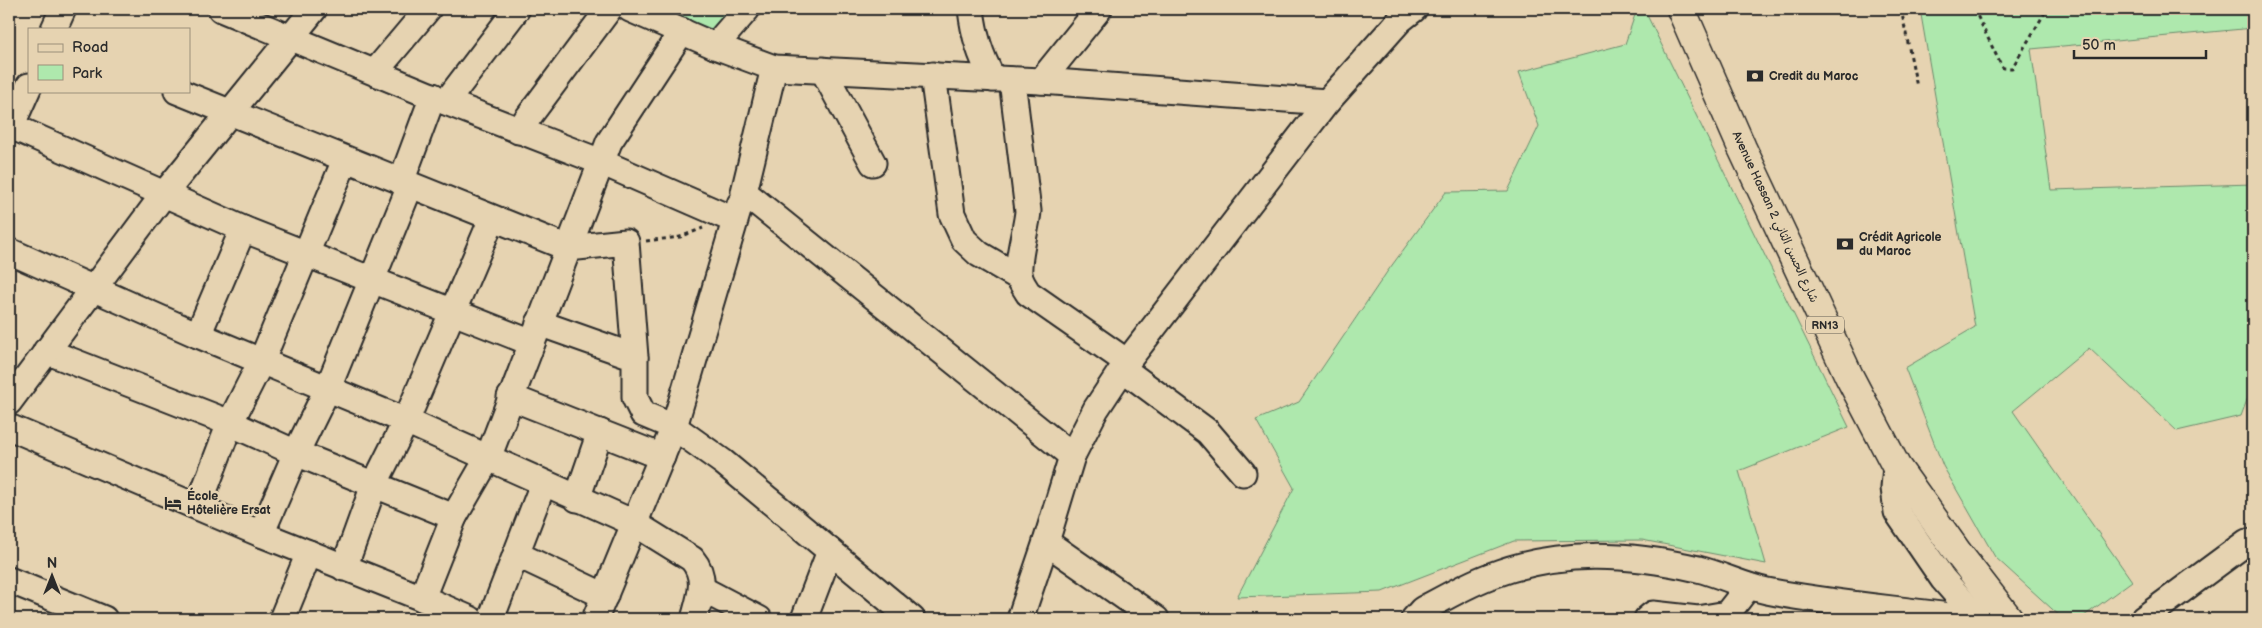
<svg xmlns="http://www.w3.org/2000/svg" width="2262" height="628" viewBox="0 0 2262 628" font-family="'Balsamiq Sans','Playpen Sans Arabic',sans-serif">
<rect width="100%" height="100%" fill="#e6d3b1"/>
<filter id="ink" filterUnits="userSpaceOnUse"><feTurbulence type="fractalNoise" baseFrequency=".02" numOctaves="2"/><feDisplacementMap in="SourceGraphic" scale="10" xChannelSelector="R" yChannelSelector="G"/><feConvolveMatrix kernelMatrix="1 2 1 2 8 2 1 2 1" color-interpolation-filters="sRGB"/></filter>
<g filter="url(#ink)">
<!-- green -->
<g fill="#aee8ad" stroke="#6c8a6c">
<polygon points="659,9 733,9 714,35"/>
<polygon points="1637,9 1644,9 1849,427 1739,471 1766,564 1642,540 1514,541 1382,592 1237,597 1294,488 1256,420 1299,402 1387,272 1446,192 1508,191 1539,126 1519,72 1625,44"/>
<polygon points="1920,9 2253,9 2253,28 2031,49 2051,190 2253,184 2253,384 2241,416 2177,431 2089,348 2013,411 2132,581 2080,619 2063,619 1995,557 1943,466 1905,368 1975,327"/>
</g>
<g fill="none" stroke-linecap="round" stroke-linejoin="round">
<!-- minor casing -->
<g stroke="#2b2b2b" stroke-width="29">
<g id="minor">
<polyline points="221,9 446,102 601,162 734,220"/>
<polyline points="630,9 715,46 774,68 744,192 1072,456 1046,542 1020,619"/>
<path d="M971,9c3,26 9,46 22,70"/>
<polyline points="54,29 63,9"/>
<polyline points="715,46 747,9"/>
<polyline points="774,68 1041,81 1327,102"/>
<polyline points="823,70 873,163"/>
<polyline points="375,72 428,9"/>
<polyline points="933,75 952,214 964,240 979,254 1020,278"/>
<path d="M1012,80l16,131c-1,17 -13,53 -8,68 2,5 6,10 8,14l99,69"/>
<polyline points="1041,81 1099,9"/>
<polyline points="177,91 568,248 626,242 635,357"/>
<polyline points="446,102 517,9"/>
<polyline points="11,126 243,229 532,343"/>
<polyline points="9,131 29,86"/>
<polyline points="518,131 609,9"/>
<polyline points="401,182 433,96"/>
<path d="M9,251l189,84 208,86 228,102 58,36c16,19 8,38 2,60"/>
<polyline points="539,323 635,357 635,398 643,414 674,427 723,462 912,619"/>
<polyline points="198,335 243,229"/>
<polyline points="46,351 230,423 296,453 454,517"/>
<polyline points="1123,369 1208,432 1243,473"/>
<polyline points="510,397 662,457"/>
<polyline points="9,402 164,194 314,9"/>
<polyline points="9,427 261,534 422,598 470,619"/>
<polyline points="1072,456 1096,409 1127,362 1327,102 1400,20 1414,9"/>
<polyline points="1896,466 1894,488 1897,512 1943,579 1978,619"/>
<polyline points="577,499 600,432"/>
<polyline points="198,507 230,423 262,360 345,160"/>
<polyline points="261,534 296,453 328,388 410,186"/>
<polyline points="1046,542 1156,619"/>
<polyline points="516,554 605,596"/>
<polyline points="344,568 374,485 406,421 492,219"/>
<polyline points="9,580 104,619"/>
<polyline points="702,589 759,619"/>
<polyline points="422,598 454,517 488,458 609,142 682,31"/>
<polyline points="282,619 309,553"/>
<polyline points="491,619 543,484"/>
<polyline points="595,619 674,427 740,204"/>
<polyline points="804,619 830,551"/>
<path d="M1414,619l8,-9c22,-12 44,-25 68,-34 70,-27 136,-23 208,-7 24,6 45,17 69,22 67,13 135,18 203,28"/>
<polyline points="1647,619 1653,614 1698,619 1727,614 1748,587"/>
<polyline points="2143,619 2247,542"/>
</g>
</g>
<!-- major casing -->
<g stroke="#2b2b2b" stroke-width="31">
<polyline id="major" points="1681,9 1742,148 1849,376 1896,466 1958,553 2009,619"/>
</g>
<!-- path -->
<g stroke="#2b2b2b" stroke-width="3" stroke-dasharray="4 4" stroke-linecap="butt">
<polyline points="1901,9 1917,87"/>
<polyline points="1974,9 2000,63 2003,68 2012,68 2047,9"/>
<polyline points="646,241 680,237 703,228"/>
</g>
<!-- minor -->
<use href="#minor" stroke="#e6d3b1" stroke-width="25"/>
<!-- major -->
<use href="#major" stroke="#e6d3b1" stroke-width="28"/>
</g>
</g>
<!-- icons -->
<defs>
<g id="bank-bare" transform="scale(1.35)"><path d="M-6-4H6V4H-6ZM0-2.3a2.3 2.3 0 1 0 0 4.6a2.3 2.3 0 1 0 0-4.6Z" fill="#2b2b2b" stroke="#e6d3b1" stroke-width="2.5" paint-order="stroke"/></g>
<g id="hotel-bare" transform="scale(1.35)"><path d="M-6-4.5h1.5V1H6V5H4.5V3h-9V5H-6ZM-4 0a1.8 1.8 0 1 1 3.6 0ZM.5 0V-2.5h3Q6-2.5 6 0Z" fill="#2b2b2b" stroke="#e6d3b1" stroke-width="2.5" paint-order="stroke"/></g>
</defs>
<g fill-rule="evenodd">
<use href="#bank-bare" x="1755" y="76"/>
<use href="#bank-bare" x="1845" y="244"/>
<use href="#hotel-bare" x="173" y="503"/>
</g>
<g text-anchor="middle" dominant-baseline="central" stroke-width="5" stroke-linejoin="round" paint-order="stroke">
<!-- shield labels -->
<rect fill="#e6d3b1" stroke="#635d53" stroke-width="1" x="1806" y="316.5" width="38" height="17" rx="4"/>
<g font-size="11" font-weight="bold" fill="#2b2b2b">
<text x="1825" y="325">RN13</text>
</g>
<!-- poi labels -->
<g font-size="12" font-weight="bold" fill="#2b2b2b" stroke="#e6d3b1" text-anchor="start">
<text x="1769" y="76">Credit du Maroc</text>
<text x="1859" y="237">Crédit Agricole<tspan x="1859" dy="14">du Maroc</tspan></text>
<text x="187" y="496">École<tspan x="187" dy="14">Hôtelière Ersat</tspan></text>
</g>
<!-- street labels -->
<g font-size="12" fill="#2b2b2b" stroke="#e6d3b1">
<text transform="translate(1775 217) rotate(65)">Avenue Hassan 2 شارع الحسن الثاني</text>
</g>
</g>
<!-- margin -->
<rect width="2262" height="628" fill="none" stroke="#e6d3b1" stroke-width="30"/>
<rect x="15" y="15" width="2232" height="598" fill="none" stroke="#2b2b2b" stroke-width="2" filter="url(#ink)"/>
<!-- legend -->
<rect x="28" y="28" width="162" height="65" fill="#e6d3b1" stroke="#9b907b"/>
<rect x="38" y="44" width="25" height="8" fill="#e6d3b1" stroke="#9b907b"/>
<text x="72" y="52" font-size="15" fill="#2b2b2b">Road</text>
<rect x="38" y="65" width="25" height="15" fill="#aee8ad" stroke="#9b907b"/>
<text x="72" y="78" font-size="15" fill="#2b2b2b">Park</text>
<!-- north arrow -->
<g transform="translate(52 576)" stroke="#e6d3b1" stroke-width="4" paint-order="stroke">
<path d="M0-4L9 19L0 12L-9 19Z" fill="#2b2b2b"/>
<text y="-8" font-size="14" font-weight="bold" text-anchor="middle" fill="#2b2b2b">N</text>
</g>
<!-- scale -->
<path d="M2074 50v8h132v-8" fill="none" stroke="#2b2b2b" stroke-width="2.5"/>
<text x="2082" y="50" font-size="15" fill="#2b2b2b" stroke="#e6d3b1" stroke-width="4" paint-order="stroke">50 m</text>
</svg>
